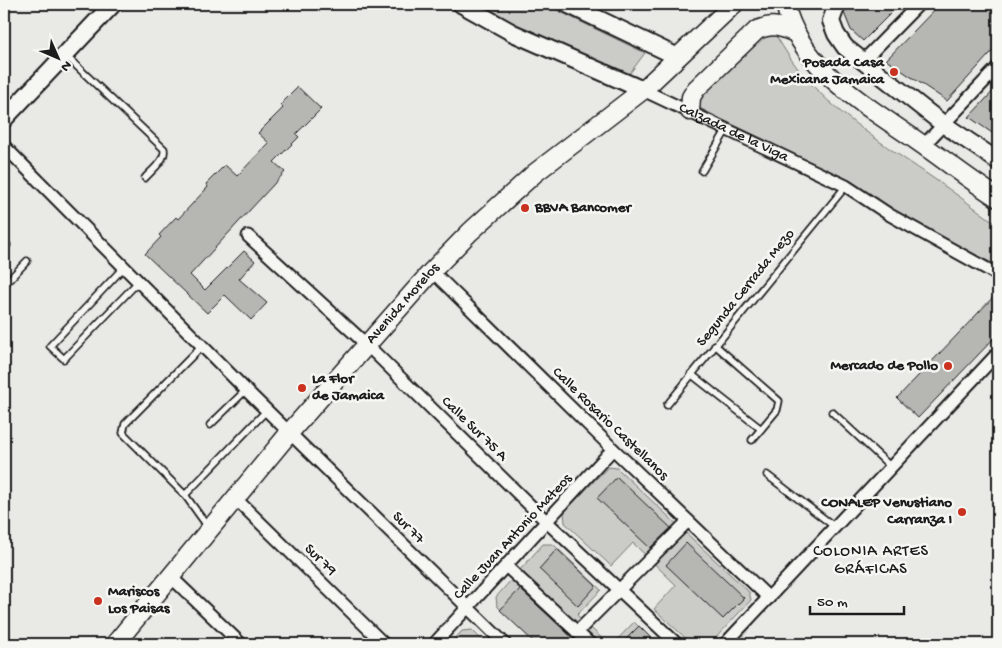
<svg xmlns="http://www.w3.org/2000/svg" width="1002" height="648" viewBox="0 0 1002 648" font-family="'Gochi Hand',sans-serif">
<rect width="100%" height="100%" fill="#e9e9e5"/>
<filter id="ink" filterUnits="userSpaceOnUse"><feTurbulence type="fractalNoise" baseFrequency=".02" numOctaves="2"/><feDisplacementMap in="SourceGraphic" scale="10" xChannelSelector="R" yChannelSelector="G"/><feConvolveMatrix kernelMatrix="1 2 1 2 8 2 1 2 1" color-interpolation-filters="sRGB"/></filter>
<g filter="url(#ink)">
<!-- green -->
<g fill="#cbcbc7" stroke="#747472">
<polygon points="472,4 544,4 645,53 630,73 626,74 554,44"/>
<path d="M774,32c11,19 24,39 40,55 35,36 78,63 119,91 22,15 43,31 65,47v41l-93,-47 -55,-37 -25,-13 -54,-23 -73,-39v-13l50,-52z"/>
<polygon points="608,467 617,468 749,592 751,600 710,644 692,644 654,609 676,585 633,543 611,566 565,523 564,512"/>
<polygon points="543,544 553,544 601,590 577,615 608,644 536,644 497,606 496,597"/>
<polygon points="634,622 657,644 613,644"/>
<polygon points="472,630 486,644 450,644 462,631"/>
</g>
<!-- building -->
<g fill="#b6b6b3" stroke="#1c1c1c">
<polygon points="851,4 900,4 863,41 851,30 844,13"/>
<polygon points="940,4 998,4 998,45 947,101 886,60"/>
<polygon points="998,86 998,137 969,117"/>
<polygon points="298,87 321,109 296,134 299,137 274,162 285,172 190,275 205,290 244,251 255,261 239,279 267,303 251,320 225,295 207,313 145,254 161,237 159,235 176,217 178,219 208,187 206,184 225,165 237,176 269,143 258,133 283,108 280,105"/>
<polygon points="998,292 998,334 918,418 897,398"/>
<polygon points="617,477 671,528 650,548 597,498"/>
<polygon points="686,543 744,598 723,619 666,565"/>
<polygon points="557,549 596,586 578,606 539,569"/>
<polygon points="520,589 564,630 579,644 536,644 500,610"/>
<polygon points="639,626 657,644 621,644"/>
</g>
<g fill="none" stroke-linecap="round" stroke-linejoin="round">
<!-- lane casing -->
<g stroke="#1c1c1c" stroke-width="9">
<g id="lane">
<path d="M66,56l98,93c2,11 -12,21 -19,29"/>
<polyline points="702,171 727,129"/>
<polyline points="4,245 7,245"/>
<polyline points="124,267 50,346 64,359 138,282"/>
<polyline points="4,285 27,261"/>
<polyline points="715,345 779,401 777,410 752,440"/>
<polyline points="202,346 125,424 123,433 185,495 208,527"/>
<polyline points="691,374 761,429"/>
<polyline points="667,405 846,186"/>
<polyline points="832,412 891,467"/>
<polyline points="210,425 246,390"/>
<polyline points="767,475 835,527"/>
<polyline points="185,495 267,410"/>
</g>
</g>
<!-- street casing -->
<g stroke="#1c1c1c" stroke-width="15">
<g id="street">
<polyline points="862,62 919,4"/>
<path id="s1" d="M643,90l203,96 44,29 108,60"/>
<polyline points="924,145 998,67"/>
<polyline points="4,146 246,390 505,644"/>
<polyline points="248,236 367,345 547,522 677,644"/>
<polyline points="432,271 613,449 769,598"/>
<polyline points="235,498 384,644"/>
<polyline points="506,566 590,644"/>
<polyline points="170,576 241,644"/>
<polyline points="577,632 688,521"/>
<polyline points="434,644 613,449"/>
<polyline points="725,644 998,353"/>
</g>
</g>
<!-- secondary casing -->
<g stroke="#1c1c1c" stroke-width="20">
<g id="secondary">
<polyline points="461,4 513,33 643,90"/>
<polyline points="567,4 678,57"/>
<polyline points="839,4 836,7 831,21 836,34 845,47 943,124 998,161"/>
<polyline points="4,119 113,4"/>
</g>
</g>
<!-- primary casing -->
<g stroke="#1c1c1c" stroke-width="21">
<g id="primary">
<path d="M785,4c16,67 83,102 135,139 26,18 51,38 78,55"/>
<path d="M690,111l1,-14 5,-8 61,-59c17,-7 23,-3 39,3"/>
<path id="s2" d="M115,644l175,-212 142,-161 38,-39 65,-59 108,-83 91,-86"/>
</g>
</g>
<!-- lane -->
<use href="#lane" stroke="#f6f6f2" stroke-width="5.5"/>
<!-- street -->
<use href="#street" stroke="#f6f6f2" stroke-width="11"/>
<!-- secondary -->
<use href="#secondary" stroke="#f6f6f2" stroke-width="16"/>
<!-- primary -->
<use href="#primary" stroke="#f6f6f2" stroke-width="18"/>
</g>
</g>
<!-- markers -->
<g fill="#c8321e" stroke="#f6f6f2" stroke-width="2">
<circle cx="894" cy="72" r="5"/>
<circle cx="525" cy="208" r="5"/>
<circle cx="948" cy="366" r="5"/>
<circle cx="302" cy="388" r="5"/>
<circle cx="962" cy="512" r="5"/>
<circle cx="98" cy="601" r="5"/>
</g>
<g text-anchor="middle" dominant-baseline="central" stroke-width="5" stroke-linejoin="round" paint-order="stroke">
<!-- poi labels -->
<g font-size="15" font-weight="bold" fill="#1c1c1c" stroke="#f6f6f2" text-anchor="end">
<text x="884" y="63">Posada Casa<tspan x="884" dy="17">Mexicana Jamaica</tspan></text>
<text x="535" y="208" text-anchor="start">BBVA Bancomer</text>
<text x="938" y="366">Mercado de Pollo</text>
<text x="312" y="379" text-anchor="start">La Flor<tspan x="312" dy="17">de Jamaica</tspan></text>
<text x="952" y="503">CONALEP Venustiano<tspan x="952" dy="17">Carranza I</tspan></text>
<text x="108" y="592" text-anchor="start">Mariscos<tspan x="108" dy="17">Los Paisas</tspan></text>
</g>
<!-- street labels -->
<g font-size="15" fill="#1c1c1c" stroke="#f6f6f2">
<text stroke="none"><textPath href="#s1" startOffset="100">Calzada de la Viga</textPath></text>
<text transform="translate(746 288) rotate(-51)">Segunda Cerrada Mezo</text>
<text stroke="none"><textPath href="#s2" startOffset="446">Avenida Morelos</textPath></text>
<text transform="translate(610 424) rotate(44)">Calle Rosario Castellanos</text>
<text transform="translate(474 429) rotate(44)">Calle Sur 75 A</text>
<text transform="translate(408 528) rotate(45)">Sur 77</text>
<text transform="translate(513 537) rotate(-47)">Calle Juan Antonio Mateos</text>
<text transform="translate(320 560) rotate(44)">Sur 79</text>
</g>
<!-- neighbourhood labels -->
<g font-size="16" letter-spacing="1" fill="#1c1c1c" stroke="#f6f6f2">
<text x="871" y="552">COLONIA ARTES<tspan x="871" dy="18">GRÁFICAS</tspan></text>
</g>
</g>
<!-- margin -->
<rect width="1002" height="648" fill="none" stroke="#f6f6f2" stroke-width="20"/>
<rect x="10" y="10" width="982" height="628" fill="none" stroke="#1c1c1c" stroke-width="2" filter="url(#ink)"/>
<!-- north arrow -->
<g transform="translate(58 58) rotate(135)" stroke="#f6f6f2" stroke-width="4" paint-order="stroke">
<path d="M0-4L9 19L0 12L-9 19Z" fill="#1c1c1c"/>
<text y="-8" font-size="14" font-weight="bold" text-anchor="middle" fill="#1c1c1c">N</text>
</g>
<!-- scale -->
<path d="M810 606v8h94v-8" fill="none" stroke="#1c1c1c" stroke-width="2.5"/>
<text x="817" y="606" font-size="15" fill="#1c1c1c" stroke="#f6f6f2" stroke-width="4" paint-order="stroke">50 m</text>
</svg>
